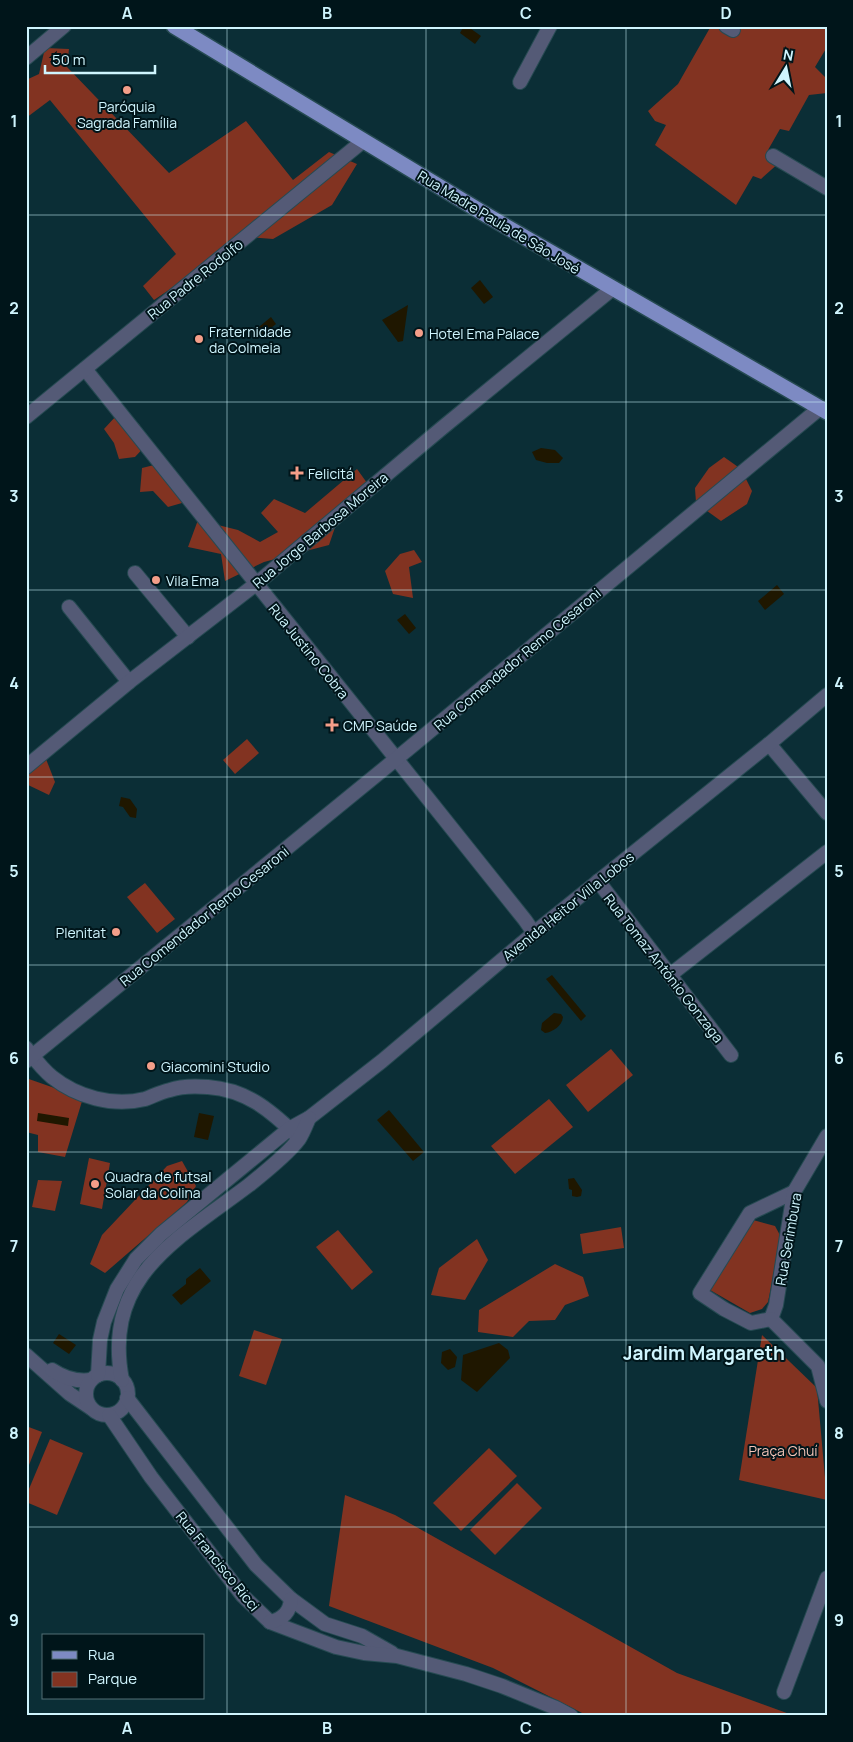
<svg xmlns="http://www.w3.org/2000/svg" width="853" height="1742" viewBox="0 0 853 1742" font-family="Manrope,sans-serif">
<rect width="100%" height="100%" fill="#0b2e36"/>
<!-- green -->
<g fill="#823321">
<polygon points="711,26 827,26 827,47 815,67 827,79 827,93 809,95 789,131 780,129 768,150 780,162 761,179 753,176 736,205 655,145 666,125 655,121 648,111 678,84"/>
<polygon points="45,48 69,49 67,67 169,173 246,121 293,180 329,152 357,164 332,205 273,239 248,237 154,300 143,286 176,254 50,100 26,118 26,80 39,74"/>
<polygon points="116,416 139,424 149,442 135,457 119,459 114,443 104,429"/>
<polygon points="724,457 741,469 752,491 747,504 721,521 696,503 695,488 709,468"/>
<polygon points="158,464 187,488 182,503 168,507 153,491 140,492 142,468"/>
<polygon points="357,469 370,487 341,510 329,545 264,562 225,581 221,554 188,547 198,520 238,530 260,542 278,532 261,513 274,499 305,513"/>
<polygon points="414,550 422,562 409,567 413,598 393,594 385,571 400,554"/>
<polygon points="247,739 259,753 235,774 223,760"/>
<polygon points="46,759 55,782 49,795 26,784 26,770"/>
<polygon points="145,883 175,919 157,933 127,897"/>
<polygon points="611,1049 633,1075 588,1112 566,1085"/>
<polygon points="26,1078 83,1098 65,1157 38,1152 38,1135 26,1132"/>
<polygon points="549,1099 573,1127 515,1174 491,1146"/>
<polygon points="89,1158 110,1163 102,1209 80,1204"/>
<polygon points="182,1161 196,1186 187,1202 105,1273 90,1264 102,1235 167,1166"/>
<polygon points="38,1180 62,1181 55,1211 32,1207"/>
<polygon points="753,1220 775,1226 781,1237 768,1302 762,1309 750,1313 710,1290"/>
<polygon points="621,1227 624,1248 583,1254 580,1234"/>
<polygon points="338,1230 373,1272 352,1290 316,1247"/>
<polygon points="477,1239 488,1260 465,1300 431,1295 439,1268"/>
<polygon points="555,1264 583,1277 589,1296 565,1305 555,1320 529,1321 513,1337 478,1332 479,1310"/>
<polygon points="254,1330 282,1339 266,1385 239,1376"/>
<polygon points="762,1335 817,1388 827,1500 739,1480"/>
<polygon points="26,1426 42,1432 27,1470 26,1470"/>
<polygon points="50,1439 83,1453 57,1515 26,1502 26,1496"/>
<polygon points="489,1448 517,1476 461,1531 433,1503"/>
<polygon points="517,1483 542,1508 495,1555 470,1530"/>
<polygon points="345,1495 395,1515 677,1673 795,1716 588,1716 493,1668 329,1606"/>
</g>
<!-- water -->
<g fill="#1f1700">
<polygon points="464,26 467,26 481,36 475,44 460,33"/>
<polygon points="480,280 493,297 484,304 471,288"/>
<polygon points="408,305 403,341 398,342 382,320"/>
<polygon points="271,317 276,324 260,337 254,331"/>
<polygon points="541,448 555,450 563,458 559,463 547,463 536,460 532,452"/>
<polygon points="777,585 784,594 765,610 758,601"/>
<polygon points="405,614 416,628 409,634 397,620"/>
<polygon points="121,797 130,799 137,809 136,818 130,817 123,807 119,806"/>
<polygon points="552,975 586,1016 581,1021 546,979"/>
<path d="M554,1013l7,1 2,3c-1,9 -10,15 -18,16l-4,-3 1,-7z"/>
<polygon points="389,1110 424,1152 413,1161 377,1120"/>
<polygon points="38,1113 69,1118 68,1126 37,1121"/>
<polygon points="199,1113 214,1116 208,1140 194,1137"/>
<polygon points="574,1178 582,1190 581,1196 577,1197 572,1196 572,1190 569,1189 568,1179"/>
<polygon points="200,1268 211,1281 181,1305 172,1295 186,1284 186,1279"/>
<polygon points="59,1334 76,1345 69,1354 53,1343"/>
<polygon points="499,1343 508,1350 510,1358 477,1392 461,1380 463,1355"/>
<polygon points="450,1349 457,1357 455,1367 448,1370 441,1363 442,1352"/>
</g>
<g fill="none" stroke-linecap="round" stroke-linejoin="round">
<!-- minor casing -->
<g stroke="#264a52" stroke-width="16">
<g id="minor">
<polyline points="726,26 733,30"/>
<polyline points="26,58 64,26"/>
<polyline points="520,82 550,26"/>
<polyline points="773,156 827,188"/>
<polyline points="85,369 525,920 534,933"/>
<polyline points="26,417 363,141"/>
<polyline points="135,573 188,637"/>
<polyline points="69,607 129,682"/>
<polyline points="769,744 827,813"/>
<polyline points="26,767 129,682 256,584 442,428 612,289"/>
<polyline points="598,881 731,1055"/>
<polyline points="670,975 827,852"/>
<path d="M26,1048c8,10 16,21 26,29 25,20 61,30 93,22 8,-3 16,-7 25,-9 11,-4 26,-4 38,-3 38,3 61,22 88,48"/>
<polyline points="26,1061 407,750 820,408"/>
<polyline points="771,1319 751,1323 724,1309 700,1293 750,1213 794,1192"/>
<polyline points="771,1319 776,1305 794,1192 827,1136"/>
<polyline points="771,1319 818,1366 827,1401"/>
<polyline points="26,1355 70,1394 91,1408"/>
<path d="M52,1370c12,8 25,12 39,10"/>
<circle cx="107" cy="1394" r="21"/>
<polyline points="98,1375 100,1340 104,1322 117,1289 136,1259 161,1234 289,1129 309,1118 382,1061 534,933 769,744 827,695"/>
<path d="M122,1380c-20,-104 56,-141 127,-195 15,-12 39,-31 50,-46 4,-6 7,-14 10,-21"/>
<polyline points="127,1398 256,1565 291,1599 325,1624 362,1636 392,1653"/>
<polyline points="109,1415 151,1477 243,1596 270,1622 336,1647 364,1653 397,1656 466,1674 502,1686 556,1708 571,1716"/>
<path d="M270,1622c13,-3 20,-10 21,-23"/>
<polyline points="784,1692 827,1578"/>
</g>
</g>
<!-- major casing -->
<g stroke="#264a52" stroke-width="18">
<polyline id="major" points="174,26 488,216 827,412"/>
</g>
<!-- minor -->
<use href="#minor" stroke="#545a76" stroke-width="14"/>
<!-- major -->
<use href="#major" stroke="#7d8ac3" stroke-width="15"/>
</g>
<!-- grid -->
<path fill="none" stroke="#cff5fe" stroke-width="1" stroke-opacity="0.55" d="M227,26v1690M426,26v1690M626,26v1690M26,215h801M26,402h801M26,590h801M26,777h801M26,965h801M26,1152h801M26,1340h801M26,1527h801"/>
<!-- markers -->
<g fill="#f49e89" stroke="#00151a" stroke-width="2">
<circle cx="127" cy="90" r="5"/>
<circle cx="419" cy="333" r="5"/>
<circle cx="199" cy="339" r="5"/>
<path d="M294.5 465.5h5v5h5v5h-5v5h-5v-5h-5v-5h5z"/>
<circle cx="156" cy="580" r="5"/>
<path d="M329.5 717.5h5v5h5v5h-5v5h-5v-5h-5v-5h5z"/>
<circle cx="116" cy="932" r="5"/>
<circle cx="151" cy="1066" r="5"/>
<circle cx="95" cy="1184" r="5"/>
</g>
<g text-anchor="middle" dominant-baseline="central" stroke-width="4" stroke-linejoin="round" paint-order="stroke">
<!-- poi labels -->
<g font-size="14" fill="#cff5fe" stroke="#00151a" text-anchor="start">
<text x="127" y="106" text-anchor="middle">Paróquia<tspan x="127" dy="16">Sagrada Família</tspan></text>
<text x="209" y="331">Fraternidade<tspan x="209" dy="16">da Colmeia</tspan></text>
<text x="429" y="333">Hotel Ema Palace</text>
<text x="308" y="473">Felicitá</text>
<text x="166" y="580">Vila Ema</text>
<text x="343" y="725">CMP Saúde</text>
<text x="106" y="932" text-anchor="end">Plenitat</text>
<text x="161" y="1066">Giacomini Studio</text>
<text x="105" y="1176">Quadra de futsal<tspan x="105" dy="16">Solar da Colina</tspan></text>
</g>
<!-- street labels -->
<g font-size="14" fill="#cff5fe" stroke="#00151a">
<text transform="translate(499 222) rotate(31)">Rua Madre Paula de São José</text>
<text transform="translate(195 279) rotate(-39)">Rua Padre Rodolfo</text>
<text transform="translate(320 530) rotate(-40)">Rua Jorge Barbosa Moreira</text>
<text transform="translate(309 651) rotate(51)">Rua Justino Cobra</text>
<text transform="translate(517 659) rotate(-40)">Rua Comendador Remo Cesaroni</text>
<text transform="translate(568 906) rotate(-39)">Avenida Heitor Villa Lobos</text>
<text transform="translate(204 916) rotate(-39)">Rua Comendador Remo Cesaroni</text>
<text transform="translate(664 968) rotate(52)">Rua Tomaz António Gonzaga</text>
<text transform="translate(788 1239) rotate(-80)">Rua Serimbura</text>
<text transform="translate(218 1561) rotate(51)">Rua Francisco Ricci</text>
</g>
<!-- park labels -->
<g font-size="14" fill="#f4c4b8" stroke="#00151a">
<text x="783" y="1450">Praça Chuí</text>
</g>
<!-- district labels -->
<g font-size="19" font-weight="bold" fill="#cff5fe" stroke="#00151a">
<text x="704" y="1353">Jardim Margareth</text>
</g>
</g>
<!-- border -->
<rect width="853" height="1742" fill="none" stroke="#00151a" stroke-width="55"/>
<!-- legend -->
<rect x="42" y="1634" width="162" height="65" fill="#00151a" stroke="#536f75"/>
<rect x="52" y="1651" width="25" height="8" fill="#7d8ac3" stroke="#536f75"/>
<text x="88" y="1660" font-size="15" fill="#cff5fe">Rua</text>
<rect x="52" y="1672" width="25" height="15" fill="#823321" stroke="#536f75"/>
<text x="88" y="1684" font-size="15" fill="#cff5fe">Parque</text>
<!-- north arrow -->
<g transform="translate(786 68) rotate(10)" stroke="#00151a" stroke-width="4" paint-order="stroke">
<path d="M0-4L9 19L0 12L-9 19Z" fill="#cff5fe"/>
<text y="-8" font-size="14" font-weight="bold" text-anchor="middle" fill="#cff5fe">N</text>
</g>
<!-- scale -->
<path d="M45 65v8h110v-8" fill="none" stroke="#cff5fe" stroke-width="2.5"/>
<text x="52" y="65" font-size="15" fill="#cff5fe" stroke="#00151a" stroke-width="4" paint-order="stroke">50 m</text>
<rect x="28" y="28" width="798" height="1686" fill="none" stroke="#cff5fe" stroke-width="2"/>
<g font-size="16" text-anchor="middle" font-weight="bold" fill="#cff5fe">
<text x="127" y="19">A</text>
<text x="327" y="19">B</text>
<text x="526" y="19">C</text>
<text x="726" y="19">D</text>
<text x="14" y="127">1</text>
<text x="839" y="127">1</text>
<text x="14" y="314">2</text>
<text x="839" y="314">2</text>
<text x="14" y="502">3</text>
<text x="839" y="502">3</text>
<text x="14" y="689">4</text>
<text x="839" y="689">4</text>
<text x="14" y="877">5</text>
<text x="839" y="877">5</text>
<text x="14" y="1064">6</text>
<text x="839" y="1064">6</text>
<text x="14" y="1252">7</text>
<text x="839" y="1252">7</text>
<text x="14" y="1439">8</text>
<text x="839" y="1439">8</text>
<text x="14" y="1626">9</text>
<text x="839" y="1626">9</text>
<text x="127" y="1734">A</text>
<text x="327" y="1734">B</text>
<text x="526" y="1734">C</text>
<text x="726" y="1734">D</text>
</g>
</svg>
